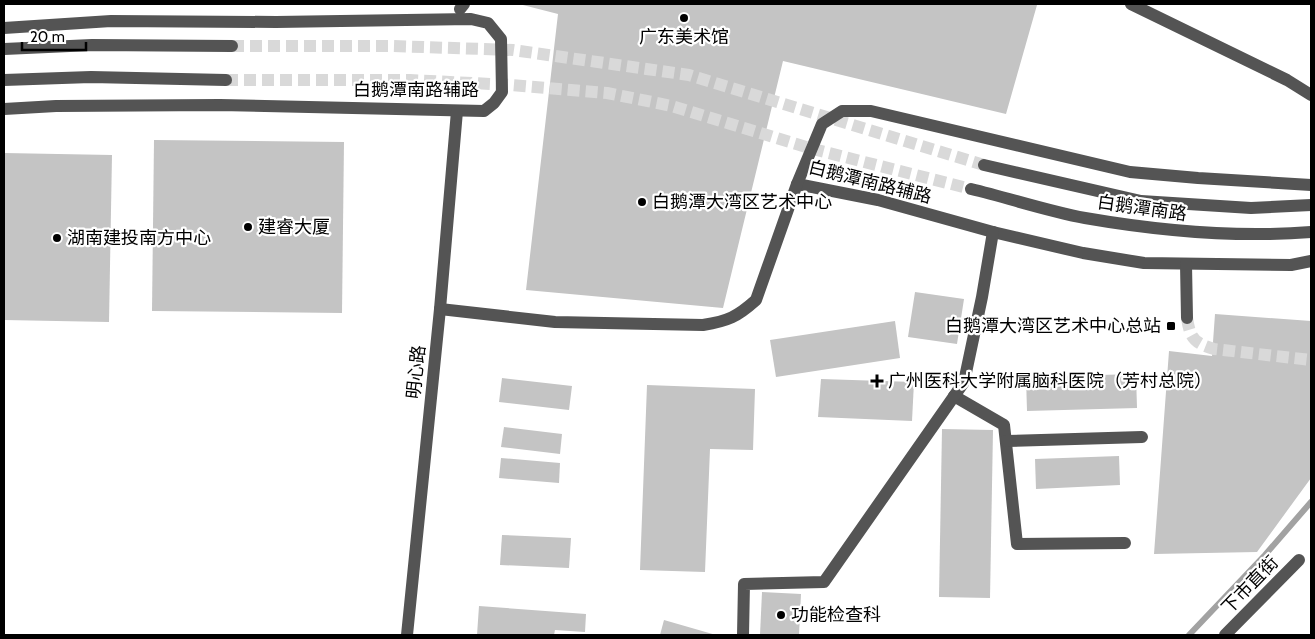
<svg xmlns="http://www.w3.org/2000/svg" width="1315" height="639" viewBox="0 0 1315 639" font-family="Cabin,'Noto Sans SC',sans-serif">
<rect width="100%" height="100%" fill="#fff"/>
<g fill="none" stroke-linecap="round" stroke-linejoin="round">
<!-- stream -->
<polyline stroke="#a2a2a2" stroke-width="6" points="1189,635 1265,555 1311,502"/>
</g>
<!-- building -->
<g fill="#c4c4c4">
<polygon points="519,4 1033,4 1037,5 1006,114 783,61 723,308 526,290 558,14"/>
<polygon points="154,140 344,142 342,313 152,311"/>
<polygon points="4,153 112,155 109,322 4,320"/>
<polygon points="915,292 964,299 957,344 908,337"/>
<polygon points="1215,314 1311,321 1311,478 1257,552 1154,554 1169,351 1212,356"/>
<polygon points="895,321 900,358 776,377 770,340"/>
<polygon points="1136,374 1137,408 1027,411 1026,377"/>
<polygon points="502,378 572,386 569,410 499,402"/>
<polygon points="821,379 914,382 912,421 818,417"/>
<polygon points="647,385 755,389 753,450 710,449 705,572 640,570"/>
<polygon points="504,427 562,434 560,454 501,447"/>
<polygon points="942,429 993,430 990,598 939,597"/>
<polygon points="1119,456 1120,485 1036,489 1035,459"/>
<polygon points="501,458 560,463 559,483 499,478"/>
<polygon points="502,535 571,538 569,568 500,565"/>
<polygon points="762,592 801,594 799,635 760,635"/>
<polygon points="479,606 586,614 585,632 555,630 554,635 477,635"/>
<polygon points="664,620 716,635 660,635"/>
</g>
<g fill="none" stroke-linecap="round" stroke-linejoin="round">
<!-- minor-tunnel -->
<g stroke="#d9d9d9" stroke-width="12" stroke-dasharray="12 6" stroke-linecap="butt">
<polyline points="232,46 392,46 513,50 689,75 984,165"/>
<polyline points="226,80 410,80 512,85 607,93 672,106 813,149 971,189"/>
<path d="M1187,318c3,20 7,25 27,31l97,11"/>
</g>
<!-- minor -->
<g stroke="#545454" stroke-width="12">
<polyline points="1131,4 1287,80 1311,95"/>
<polyline points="460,9 464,4"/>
<polyline points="4,28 111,21 276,22 471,19 488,23 501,39 502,92 494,103 484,111 220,105 56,106 4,109"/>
<polyline points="4,49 92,45 232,46"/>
<polyline points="4,80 91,77 226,80"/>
<polyline points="984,165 1141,201 1251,208 1311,205"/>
<polyline points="797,184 878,200 993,232 1083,253 1144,263 1291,265 1311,261"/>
<path d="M971,189c38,9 76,22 114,29 75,13 150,20 226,14"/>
<polyline points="1186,264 1187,318"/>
<path d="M440,309l115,13 148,3c25,-4 34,-8 53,-25l41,-116 25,-60 20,-13h29l259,61 68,6 113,7"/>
<polyline points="954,396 1004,425 1017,544 1125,543"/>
<polyline points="1006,441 1142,437"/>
<polyline points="407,635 440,309 457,111"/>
<polyline points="743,635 744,584 824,582 964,382 982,297 993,232"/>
<polyline points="1225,635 1299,560"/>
</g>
</g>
<!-- markers -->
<g fill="#000" stroke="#fff" stroke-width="2">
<circle cx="684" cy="18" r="5"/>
<circle cx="642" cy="202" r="5"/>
<circle cx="248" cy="227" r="5"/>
<circle cx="57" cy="238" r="5"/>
<rect x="1166" y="321" width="10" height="10" rx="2.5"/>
<path d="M874.5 373.5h5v5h5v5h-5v5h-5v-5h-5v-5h5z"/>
<circle cx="781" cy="615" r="5"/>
</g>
<g text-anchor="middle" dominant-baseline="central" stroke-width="4.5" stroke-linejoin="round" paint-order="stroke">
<!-- poi labels -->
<g font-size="18" fill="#000" stroke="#fff" text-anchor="start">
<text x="684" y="37" text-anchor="middle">广东美术馆</text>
<text x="652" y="202">白鹅潭大湾区艺术中心</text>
<text x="258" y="227">建睿大厦</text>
<text x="67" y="238">湖南建投南方中心</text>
<text x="1161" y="326" text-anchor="end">白鹅潭大湾区艺术中心总站</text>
<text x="888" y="381">广州医科大学附属脑科医院（芳村总院）</text>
<text x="791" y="615">功能检查科</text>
</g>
<!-- street labels -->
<g font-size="18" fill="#000" stroke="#fff">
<text x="416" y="90">白鹅潭南路辅路</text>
<text transform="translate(870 182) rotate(14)">白鹅潭南路辅路</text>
<text transform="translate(1142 208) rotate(8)">白鹅潭南路</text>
<text transform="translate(416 372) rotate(-84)">明心路</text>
<text transform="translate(1250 585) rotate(-46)">下市直街</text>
</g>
</g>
<!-- border -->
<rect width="1315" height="639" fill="none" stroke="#000000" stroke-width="10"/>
<!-- scale -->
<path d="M22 42v8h64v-8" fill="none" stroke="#000000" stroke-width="2.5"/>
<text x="30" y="42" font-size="15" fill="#000000" stroke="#ffffff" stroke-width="4" paint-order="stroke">20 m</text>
</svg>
